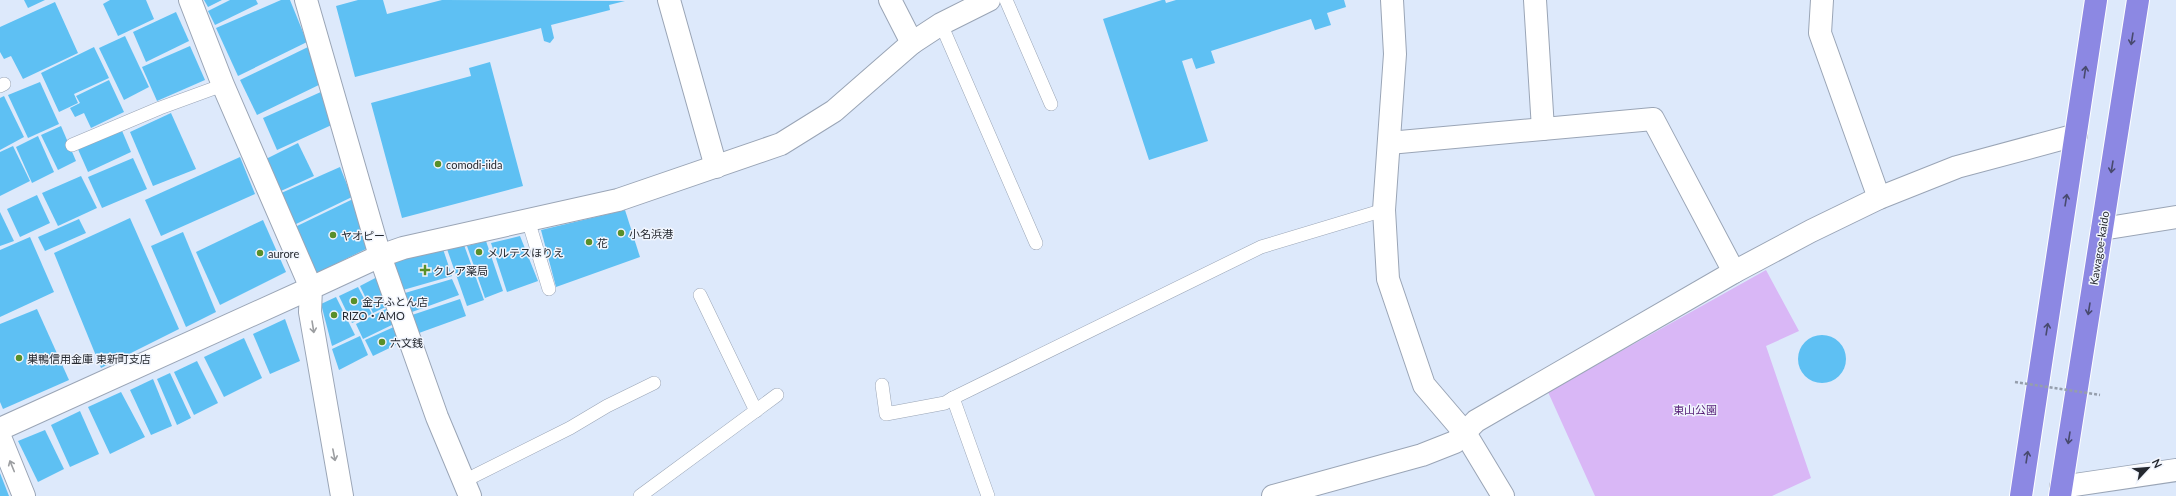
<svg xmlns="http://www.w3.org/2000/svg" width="2176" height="496" viewBox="0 0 2176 496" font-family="Lato,'Noto Sans JP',sans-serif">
<rect width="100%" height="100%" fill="#dde9fb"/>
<!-- green -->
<polygon fill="#d9b7f6" points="1766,270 1799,331 1766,346 1811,478 1772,496 1595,496 1548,392"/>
<!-- building -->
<g fill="#5ec0f3">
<polygon points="24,0 45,0 28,8"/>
<polygon points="110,0 146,0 154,19 118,36 103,4"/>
<polygon points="204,0 222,0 208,7"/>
<polygon points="230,0 256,0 258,4 215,25 208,11"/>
<polygon points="281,0 290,0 307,42 238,76 216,28"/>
<polygon points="358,0 383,0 387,14 442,0 625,1 609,5 610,10 551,25 554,38 550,43 544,41 541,28 355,77 336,6"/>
<polygon points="1162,0 1165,0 1166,3 1176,0 1344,0 1346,7 1327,13 1331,25 1315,30 1311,19 1211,51 1215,63 1196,69 1192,58 1182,61 1208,141 1149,160 1103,19"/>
<polygon points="55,2 78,53 23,79 11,56 4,59 0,52 0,27"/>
<polygon points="176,12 189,41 146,62 133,32"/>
<polygon points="125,36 149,87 124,100 99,48"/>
<polygon points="190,46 205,80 157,101 142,67"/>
<polygon points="94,47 109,78 74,94 78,103 59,112 41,73"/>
<polygon points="308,47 325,82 257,115 240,80"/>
<polygon points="490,62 523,186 402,218 371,103 471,76 469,68"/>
<polygon points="109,80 124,112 91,128 84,113 75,117 70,108 80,103 76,96"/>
<polygon points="40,82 59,124 28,138 8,95"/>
<polygon points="323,91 336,123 277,150 263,118"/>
<polygon points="4,96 24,137 0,150 0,98"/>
<polygon points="171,113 196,169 153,186 130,132"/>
<polygon points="61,126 76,161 58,170 41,135"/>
<polygon points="120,126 131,152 88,172 77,147"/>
<polygon points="38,136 54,172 32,183 16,147"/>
<polygon points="298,143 314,176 281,191 266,159"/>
<polygon points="13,146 30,181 0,196 0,152"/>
<polygon points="240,157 255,194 161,236 145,200"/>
<polygon points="133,158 147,189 102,208 88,177"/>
<polygon points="340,167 352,197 294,225 279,194"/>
<polygon points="81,176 97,208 58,226 42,193"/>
<polygon points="37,195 50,223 20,237 7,209"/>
<polygon points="353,199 370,247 317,273 295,227"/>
<polygon points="625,210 640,257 556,287 541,230"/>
<polygon points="0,212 14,241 0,246"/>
<polygon points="130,218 179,329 101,368 54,253"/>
<polygon points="79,219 86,233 45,251 38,237"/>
<polygon points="263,220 286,272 220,305 196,252"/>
<polygon points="183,232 216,312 186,327 151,246"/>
<polygon points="520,236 538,281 507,292 491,243"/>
<polygon points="30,237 54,292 0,317 0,250"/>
<polygon points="486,241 503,291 485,298 467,246"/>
<polygon points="464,245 484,300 467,306 447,249"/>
<polygon points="443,249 452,276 403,290 392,258"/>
<polygon points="381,275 394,303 373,313 360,286"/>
<polygon points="452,279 459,295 412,312 405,293"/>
<polygon points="358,287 372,314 352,323 339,296"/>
<polygon points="336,297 355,335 332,346 321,304"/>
<polygon points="460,299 466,316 419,333 412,315"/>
<polygon points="388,308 396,323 363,339 356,324"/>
<polygon points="37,309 69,380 3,409 0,402 0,324"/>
<polygon points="285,319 300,361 270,374 253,334"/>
<polygon points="396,326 402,342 373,356 365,340"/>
<circle cx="1822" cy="359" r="24"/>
<polygon points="360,336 368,355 339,370 332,349"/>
<polygon points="244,338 262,378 224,397 204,357"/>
<polygon points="197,361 218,403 194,415 174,372"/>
<polygon points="170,373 191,418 177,425 157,379"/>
<polygon points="153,379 172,426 151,435 130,390"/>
<polygon points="121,392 145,437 110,454 88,407"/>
<polygon points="80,411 99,454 70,467 51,425"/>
<polygon points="45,430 64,469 38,482 18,441"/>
<polygon points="0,473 9,496 0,496"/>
</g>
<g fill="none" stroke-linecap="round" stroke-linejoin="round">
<!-- lane casing -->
<g stroke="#9aa5b6" stroke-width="14">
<g id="lane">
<polyline points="1006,0 1051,104"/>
<polyline points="941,24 1036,243"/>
<polyline points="0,86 4,84"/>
<polyline points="72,145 160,108 223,85"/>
<polyline points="528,220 549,289"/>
<polyline points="700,295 756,411"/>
<polyline points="882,385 886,414 945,403 953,398"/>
<polyline points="464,481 570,428 607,406 654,383"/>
<polyline points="640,496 777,395"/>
<polyline points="988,496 953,398 1261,247 1384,210"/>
</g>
</g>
<!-- street casing -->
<g stroke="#9aa5b6" stroke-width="24">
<g id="street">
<polyline points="306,0 380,256 437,417 470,496"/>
<polyline points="669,0 716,167"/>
<polyline points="890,0 912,43"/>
<polyline points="1392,0 1395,54 1384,210 1388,279 1424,385 1465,433 1503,496"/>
<polyline points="1535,0 1543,129"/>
<polyline points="1822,0 1820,33 1879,198"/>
<polyline points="1389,143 1653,119 1734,272"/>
<polyline points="2102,229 2176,217"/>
<polyline points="0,437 24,496"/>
<polyline points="2061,487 2176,470"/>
<polyline points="342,496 310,312 311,288 380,256 403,248 618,200 781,144 834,111 912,43 941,24 989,0"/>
<polyline points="1273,496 1422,455 1455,442 1476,421 1734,272 1811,231 1879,198 1957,167 2076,135"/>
</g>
</g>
<!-- secondary casing -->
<g stroke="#9aa5b6" stroke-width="24">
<polyline id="secondary" points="0,429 311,288 223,85 190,0"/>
</g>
<!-- highway casing -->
<g stroke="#fff" stroke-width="24">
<g id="highway">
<polyline points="2021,496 2096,0"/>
<polyline points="2060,496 2138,0"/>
</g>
</g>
<!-- lane -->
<use href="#lane" stroke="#fff" stroke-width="13"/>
<!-- street -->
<use href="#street" stroke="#fff" stroke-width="22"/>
<!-- secondary -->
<use href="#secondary" stroke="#fff" stroke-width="22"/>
<!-- highway -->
<use href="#highway" stroke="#8c88e3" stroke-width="22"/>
<!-- path-bridge -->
<polyline stroke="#959eac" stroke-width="2.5" stroke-dasharray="3 2" stroke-linecap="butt" points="2015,382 2100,395"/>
</g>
<!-- one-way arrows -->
<defs><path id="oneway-shaft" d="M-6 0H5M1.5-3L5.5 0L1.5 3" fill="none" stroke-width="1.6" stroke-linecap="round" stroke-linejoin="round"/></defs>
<g stroke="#484a6e">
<use href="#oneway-shaft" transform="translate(2132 39) rotate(99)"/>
<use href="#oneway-shaft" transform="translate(2085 72) rotate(-82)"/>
<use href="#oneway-shaft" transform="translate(2112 167) rotate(99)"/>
<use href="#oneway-shaft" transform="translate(2066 200) rotate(-81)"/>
<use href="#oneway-shaft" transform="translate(2089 309) rotate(99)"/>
<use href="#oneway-shaft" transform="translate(2047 329) rotate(-81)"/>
<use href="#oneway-shaft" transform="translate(2069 438) rotate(99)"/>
<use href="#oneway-shaft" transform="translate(2027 457) rotate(-81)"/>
</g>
<g stroke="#9c9ea1">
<use href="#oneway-shaft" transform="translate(313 327) rotate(81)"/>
<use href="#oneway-shaft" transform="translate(334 455) rotate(79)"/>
<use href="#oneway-shaft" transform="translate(12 466) rotate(-112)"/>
</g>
<!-- markers -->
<g fill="#598f29" stroke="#f1f5fd" stroke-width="1.5">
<circle cx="438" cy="164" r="4"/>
<circle cx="621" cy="233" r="4"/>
<circle cx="333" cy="235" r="4"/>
<circle cx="589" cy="242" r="4"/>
<circle cx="479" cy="252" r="4"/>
<circle cx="260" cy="253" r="4"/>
<path d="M423 264h4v4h4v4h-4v4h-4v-4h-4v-4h4z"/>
<circle cx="354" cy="301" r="4"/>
<circle cx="334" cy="315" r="4"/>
<circle cx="382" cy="342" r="4"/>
<circle cx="19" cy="358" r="4"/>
</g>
<g text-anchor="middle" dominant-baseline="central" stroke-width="3" stroke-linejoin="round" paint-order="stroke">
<!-- poi labels -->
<g font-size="11" fill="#24282f" stroke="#f1f5fd" text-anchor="start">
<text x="446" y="164">comodi-iida</text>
<text x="629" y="233">小名浜港</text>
<text x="341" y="235">ヤオピー</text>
<text x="597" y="242">花</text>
<text x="487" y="252">メルテスほりえ</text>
<text x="268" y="253">aurore</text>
<text x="433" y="270">クレア薬局</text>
<text x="362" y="301">金子ふとん店</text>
<text x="342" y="315">RIZO・AMO</text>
<text x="390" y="342">六文銭</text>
<text x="27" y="358">巣鴨信用金庫 東新町支店</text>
</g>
<!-- street labels -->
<g font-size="11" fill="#24282f" stroke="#f1f5fd">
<text transform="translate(2099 248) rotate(-81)">Kawagoe-kaido</text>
</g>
<!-- park labels -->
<g font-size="11" fill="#541c76" stroke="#f1f5fd">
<text x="1695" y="409">東山公園</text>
</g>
</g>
<!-- north arrow -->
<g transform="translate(2148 468) rotate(64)" stroke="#f1f5fd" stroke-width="3" paint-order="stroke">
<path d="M0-3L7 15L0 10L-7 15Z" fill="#24282f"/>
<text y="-6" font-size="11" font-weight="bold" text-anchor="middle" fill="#24282f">N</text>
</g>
</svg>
